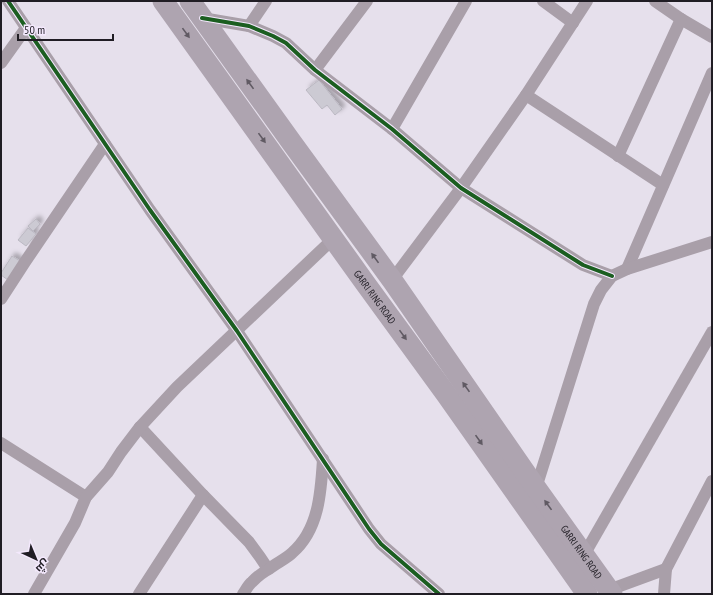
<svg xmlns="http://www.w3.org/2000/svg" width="713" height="595" viewBox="0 0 713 595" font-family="'PT Sans Narrow',Cairo,sans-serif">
<defs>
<filter id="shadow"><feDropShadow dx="3.5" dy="-3.5" stdDeviation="2" flood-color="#0004"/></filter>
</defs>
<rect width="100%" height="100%" fill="#e6e0ec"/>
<!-- building -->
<g fill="#cccad3" stroke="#bbb8c2" filter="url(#shadow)">
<polygon points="319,80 342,109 335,115 327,105 322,109 306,90"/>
<polygon points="36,219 40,224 33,231 28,226"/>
<polygon points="28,228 36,234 26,246 18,240"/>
<polygon points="12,256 20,261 8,280 1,275 1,273"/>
</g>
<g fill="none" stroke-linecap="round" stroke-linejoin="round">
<!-- minor -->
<g stroke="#a99fa9" stroke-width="12">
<polyline points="8,1 150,210 237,331 369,529 381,544 439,594"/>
<polyline points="543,1 573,23"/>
<polyline points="655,1 681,19 712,37"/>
<polyline points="202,18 249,26 273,36 286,43 315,70 392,129 461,188 583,265 612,276"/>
<polyline points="249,26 266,1"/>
<polyline points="1,63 26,28"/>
<polyline points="315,70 367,1"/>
<polyline points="526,95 663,185"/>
<polyline points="392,129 466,1"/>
<polyline points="618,156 681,19"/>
<polyline points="627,269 712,73"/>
<polyline points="392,280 461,188 526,95 587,1"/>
<polyline points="1,299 25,262 105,144"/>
<polyline points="140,427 203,495 249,542 260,557 268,569"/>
<polyline points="1,443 86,497"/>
<polyline points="536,488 594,304 601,290 612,276 627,269 712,242"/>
<polyline points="584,555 712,332"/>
<polyline points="609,590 666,569"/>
<polyline points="34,594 75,523 86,497 108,472 121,452 140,427 177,387 333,239"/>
<polyline points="139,594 203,495"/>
<path d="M243,594c3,-4 5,-9 9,-12 5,-5 11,-10 17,-13 7,-6 17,-10 23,-16 27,-23 29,-61 31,-94"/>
<polyline points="664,594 666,569 712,481"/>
</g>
<!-- trunk -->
<g stroke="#aea4b0" stroke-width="21">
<path id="s1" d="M163,1l202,282 81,111 141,200"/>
<path id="s2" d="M190,1l102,142 100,137 144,208 76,106"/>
</g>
<!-- cycleway casing -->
<g stroke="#f4e9fd" stroke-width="6">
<g id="cycleway">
<polyline points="8,1 150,210 237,331 369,529 381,544 439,594"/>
<polyline points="202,18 249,26 273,36 286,43 315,70 392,129 461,188 583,265 612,276"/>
</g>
</g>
<!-- cycleway -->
<use href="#cycleway" stroke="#1b5e20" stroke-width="4"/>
</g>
<!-- one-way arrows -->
<defs><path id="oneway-solid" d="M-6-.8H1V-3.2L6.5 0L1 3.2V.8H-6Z"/></defs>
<g fill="#605a63">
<use href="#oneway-solid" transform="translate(186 33) rotate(54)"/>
<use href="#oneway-solid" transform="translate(250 84) rotate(-126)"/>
<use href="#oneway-solid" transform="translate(262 138) rotate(54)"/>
<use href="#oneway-solid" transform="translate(375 258) rotate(-126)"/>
<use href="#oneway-solid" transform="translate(403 335) rotate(54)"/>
<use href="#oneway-solid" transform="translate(466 387) rotate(-125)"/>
<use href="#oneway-solid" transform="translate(479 440) rotate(55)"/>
<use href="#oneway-solid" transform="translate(548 505) rotate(-126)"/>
</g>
<g text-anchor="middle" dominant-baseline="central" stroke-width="3" stroke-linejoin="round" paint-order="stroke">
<!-- street labels -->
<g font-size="10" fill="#201d24" stroke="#f4e9fd">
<text stroke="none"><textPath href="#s1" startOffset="364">GARRI RING ROAD</textPath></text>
<text stroke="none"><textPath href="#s2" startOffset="676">GARRI RING ROAD</textPath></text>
</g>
</g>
<!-- border -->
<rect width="713" height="595" fill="none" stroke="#201d24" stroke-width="4"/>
<!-- north arrow -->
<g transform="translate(36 559) rotate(136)" stroke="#f4e9fd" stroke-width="3" paint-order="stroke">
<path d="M0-3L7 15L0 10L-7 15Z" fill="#201d24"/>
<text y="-6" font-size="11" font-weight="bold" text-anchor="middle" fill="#201d24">ش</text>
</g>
<!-- scale -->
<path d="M18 34v6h95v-6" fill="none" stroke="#201d24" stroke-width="2"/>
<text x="24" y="34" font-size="12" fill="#201d24" stroke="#f4e9fd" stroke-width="3" paint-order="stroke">50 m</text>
</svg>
